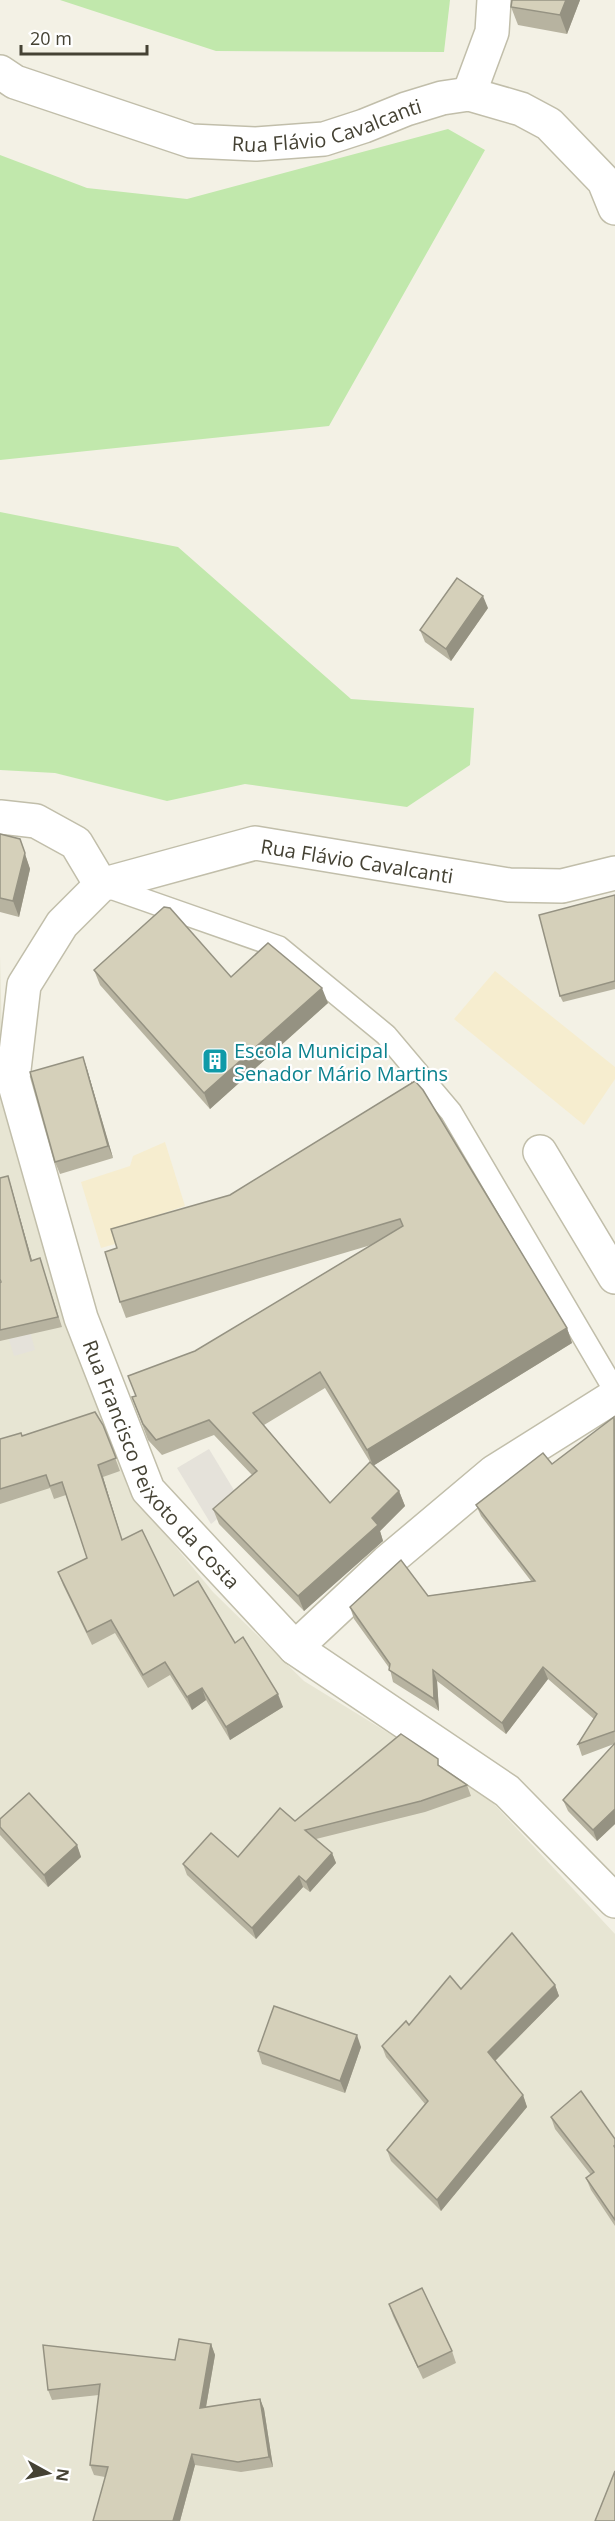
<svg xmlns="http://www.w3.org/2000/svg" width="615" height="2521" viewBox="0 0 615 2521" font-family="'Open Sans',sans-serif">
<rect width="100%" height="100%" fill="#f3f1e5"/>
<!-- residential -->
<polygon fill="#e7e5d3" points="0,956 3,1078 128,1489 213,1592 304,1681 481,1790 615,1934 615,2521 0,2521"/>
<!-- commercial -->
<g fill="#f6edcf">
<polygon points="495,971 615,1067 615,1079 584,1125 454,1019"/>
<polygon points="165,1142 185,1206 158,1215 161,1231 101,1248 81,1182 130,1166 133,1156"/>
</g>
<!-- industrial -->
<g fill="#e5e2da">
<polygon points="0,1309 30,1331 35,1350 14,1356"/>
<polygon points="209,1449 240,1500 211,1524 177,1468"/>
</g>
<!-- green -->
<g fill="#c1e8ac">
<polygon points="60,0 450,0 444,52 216,51"/>
<polygon points="448,129 485,150 329,426 0,460 0,155 87,188 187,199"/>
<polygon points="0,512 178,547 351,699 474,708 470,765 407,807 245,784 167,801 55,773 0,770"/>
</g>
<g fill="none" stroke-linecap="round" stroke-linejoin="round">
<!-- lane casing -->
<g stroke="#c1beaa" stroke-width="24">
<polyline id="lane" points="102,885 279,947 386,1035 451,1112 615,1391"/>
</g>
<!-- street casing -->
<g stroke="#c1beaa" stroke-width="36">
<g id="street">
<path id="s1" d="M0,72l15,10 176,59 65,3 68,-5 40,-13 42,-17 36,-11 27,-4 52,15 28,15 55,57 11,27"/>
<polyline points="469,94 492,32 494,0"/>
<polyline points="0,817 36,821 76,843 101,885"/>
<path id="s2" d="M615,873l-53,13 -53,-1 -254,-42 -154,42 -39,39 -38,61 -11,93 68,240 67,172 147,158 212,143 108,110"/>
<polyline points="540,1152 615,1277"/>
<polyline points="295,1648 387,1562 494,1472 615,1396"/>
</g>
</g>
<!-- lane -->
<use href="#lane" stroke="#fff" stroke-width="21"/>
<!-- street -->
<use href="#street" stroke="#fff" stroke-width="33"/>
</g>
<!-- wall -->
<g fill="#b7b3a0" fill-rule="evenodd">
<polygon points="512,0 580,0 567,34 518,25 511,7"/>
<polygon points="488,608 451,661 425,642 420,630"/>
<polygon points="0,834 20,839 30,869 19,917 0,912"/>
<polygon points="615,895 615,989 563,1002 560,996"/>
<polygon points="94,970 231,977 328,1003 210,1109 100,985"/>
<polygon points="83,1057 87,1069 113,1158 60,1174 55,1162"/>
<path d="M415,1081l152,247 5,15 -198,122 25,26 6,15 -25,25 3,10 -79,70 -85,-87 -6,-15 39,-34 -38,-40 -52,20 -14,-15 -16,-43 3,-1 60,-45 176,-106 -245,73 -6,-16 -3,-54 113,-53zM325,1388l45,74 -40,41 -66,-78z"/>
<polygon points="8,1176 11,1186 32,1261 40,1258 62,1327 0,1341 0,1283 1,1282"/>
<polygon points="615,1418 615,1824 597,1841 568,1811 563,1800 614,1744 582,1756 578,1744 594,1719 548,1679 506,1734 437,1681 439,1711 393,1682 390,1669 354,1619 350,1607 531,1581 481,1516 476,1505 552,1464"/>
<polygon points="103,1425 120,1471 103,1477 122,1540 174,1596 235,1643 283,1707 230,1740 206,1700 192,1710 170,1675 148,1688 115,1633 92,1645 63,1585 58,1572 87,1558 66,1495 54,1499 50,1488 0,1504 0,1439"/>
<polygon points="440,1766 467,1785 471,1796 425,1812 316,1839 332,1853 336,1863 310,1892 303,1887 256,1939 187,1875 183,1864 238,1857 295,1821"/>
<polygon points="0,1827 77,1845 81,1857 48,1887 0,1835"/>
<polygon points="555,1985 559,1996 495,2061 523,2095 527,2107 441,2211 391,2161 387,2150 425,2104 386,2057 382,2046 409,2025 461,1989"/>
<polygon points="361,2047 345,2093 262,2064 258,2051"/>
<polygon points="551,2117 615,2139 615,2226 591,2190 586,2178 591,2175 555,2129"/>
<polygon points="389,2304 452,2351 456,2363 423,2379 393,2316"/>
<polygon points="211,2344 215,2355 206,2407 260,2399 264,2409 273,2467 241,2472 195,2465 180,2521 93,2521 105,2477 94,2475 90,2465 99,2395 52,2400 48,2390 175,2360"/>
</g>
<!-- shaded-wall -->
<g fill="#959282">
<polygon points="566,0 580,0 567,34 560,15"/>
<polygon points="483,596 488,608 451,661 446,649"/>
<polygon points="20,839 30,869 19,917 13,901"/>
<polygon points="322,988 328,1003 210,1109 204,1093"/>
<polygon points="83,1057 87,1069 113,1158 108,1146"/>
<polygon points="8,1176 11,1186 35,1271 31,1261"/>
<polygon points="567,1328 572,1343 373,1466 367,1450"/>
<polygon points="98,1465 103,1477 126,1553 122,1540"/>
<polygon points="399,1491 405,1506 380,1531 383,1541 304,1611 298,1596 372,1518"/>
<polygon points="543,1667 548,1679 506,1734 502,1723"/>
<polygon points="433,1670 437,1681 439,1711 434,1699"/>
<polygon points="202,1688 206,1700 192,1710 187,1697"/>
<polygon points="278,1694 283,1707 230,1740 226,1727"/>
<polygon points="615,1809 615,1824 597,1841 593,1830"/>
<polygon points="77,1845 81,1857 48,1887 44,1875"/>
<polygon points="332,1853 336,1863 310,1892 306,1882"/>
<polygon points="299,1876 303,1887 256,1939 252,1928"/>
<polygon points="555,1985 559,1996 492,2064 488,2052"/>
<polygon points="357,2035 361,2047 345,2093 340,2081"/>
<polygon points="523,2095 527,2107 441,2211 437,2200"/>
<polygon points="211,2344 215,2355 204,2418 200,2408"/>
<polygon points="260,2399 264,2409 273,2467 269,2457"/>
<polygon points="192,2454 195,2465 180,2521 173,2521"/>
</g>
<!-- building -->
<g fill="#d5d0ba" stroke="#959282" stroke-width="1.5">
<polygon points="512,0 566,0 560,15 511,7"/>
<polygon points="457,578 483,596 446,649 420,630"/>
<polygon points="0,834 20,839 25,853 13,901 0,898"/>
<polygon points="615,895 615,981 560,996 539,915"/>
<polygon points="164,907 170,908 231,977 268,943 322,988 204,1093 94,970"/>
<polygon points="83,1057 108,1146 55,1162 30,1072"/>
<polygon points="415,1081 423,1090 567,1328 367,1450 320,1372 253,1413 330,1503 370,1462 399,1491 372,1518 378,1525 298,1596 213,1509 257,1471 209,1420 156,1440 143,1424 132,1397 136,1396 128,1376 195,1351 403,1226 400,1219 120,1302 105,1252 117,1248 111,1229 230,1195"/>
<polygon points="8,1176 31,1261 40,1258 58,1317 0,1330 0,1283 1,1282 0,1279 0,1178"/>
<polygon points="95,1412 103,1425 116,1458 98,1465 122,1540 142,1530 174,1596 198,1581 235,1643 243,1637 278,1694 226,1727 202,1688 187,1697 165,1662 143,1675 111,1620 87,1632 58,1572 87,1558 62,1482 50,1486 46,1475 0,1489 0,1439 21,1433 22,1436"/>
<polygon points="614,1417 615,1731 578,1744 597,1714 543,1667 502,1723 433,1670 434,1699 389,1670 390,1664 350,1607 401,1560 428,1596 535,1581 476,1505 543,1453 552,1464"/>
<polygon points="401,1734 438,1759 438,1765 467,1785 421,1801 305,1830 332,1853 306,1882 299,1876 252,1928 183,1864 211,1833 238,1857 280,1808 295,1821"/>
<polygon points="615,1743 615,1809 593,1830 563,1800"/>
<polygon points="29,1793 77,1845 44,1875 0,1827 0,1819"/>
<polygon points="512,1933 555,1985 488,2052 523,2095 437,2200 387,2150 428,2101 382,2046 406,2021 409,2025 450,1976 461,1989"/>
<polygon points="274,2006 357,2035 340,2081 258,2051"/>
<polygon points="581,2091 615,2139 615,2145 614,2146 615,2148 615,2220 586,2178 594,2172 551,2117"/>
<polygon points="422,2288 452,2351 418,2367 389,2304"/>
<polygon points="179,2339 211,2344 200,2408 260,2399 269,2457 238,2462 192,2454 173,2521 93,2521 108,2467 90,2465 100,2384 48,2390 43,2345 175,2360"/>
<polygon points="615,2471 615,2521 595,2521"/>
</g>
<!-- icons -->
<defs>
<g id="building-square" transform="scale(1.35)"><rect x="-9" y="-9" width="18" height="18" rx="4" fill="#0f9aa8" stroke="#fff"/><path d="M-4-6H4V6H1V3H-1V6H-4ZM-2.5-4.3h1.7v1.8h-1.7ZM.8-4.3h1.7v1.8H.8ZM-2.5-1h1.7V.8h-1.7ZM.8-1h1.7V.8H.8Z" fill="#fff"/></g>
</defs>
<g fill-rule="evenodd">
<use href="#building-square" x="215" y="1061"/>
</g>
<g text-anchor="middle" dominant-baseline="central" stroke-width="4.5" stroke-linejoin="round" paint-order="stroke">
<!-- street labels -->
<g font-size="20" fill="#454234" stroke="#fff">
<text stroke="none"><textPath href="#s1" startOffset="342">Rua Flávio Cavalcanti</textPath></text>
<text transform="translate(357 861) rotate(9)">Rua Flávio Cavalcanti</text>
<text stroke="none"><textPath href="#s2" startOffset="1164">Rua Francisco Peixoto da Costa</textPath></text>
</g>
<!-- culture labels -->
<g font-size="20" fill="#0d838f" stroke="#fff" text-anchor="start">
<text x="234" y="1050">Escola Municipal<tspan x="234" dy="23">Senador Mário Martins</tspan></text>
</g>
</g>
<!-- north arrow -->
<g transform="translate(48 2473) rotate(98)" stroke="#ffffff" stroke-width="4.5" paint-order="stroke">
<path d="M0-4.5L10 22L0 15L-10 22Z" fill="#454234"/>
<text y="-9" font-size="16" font-weight="bold" text-anchor="middle" fill="#454234">N</text>
</g>
<!-- scale -->
<path d="M21 45v9h126v-9" fill="none" stroke="#454234" stroke-width="3"/>
<text x="30" y="45" font-size="18" fill="#454234" stroke="#ffffff" stroke-width="4.5" paint-order="stroke">20 m</text>
</svg>
